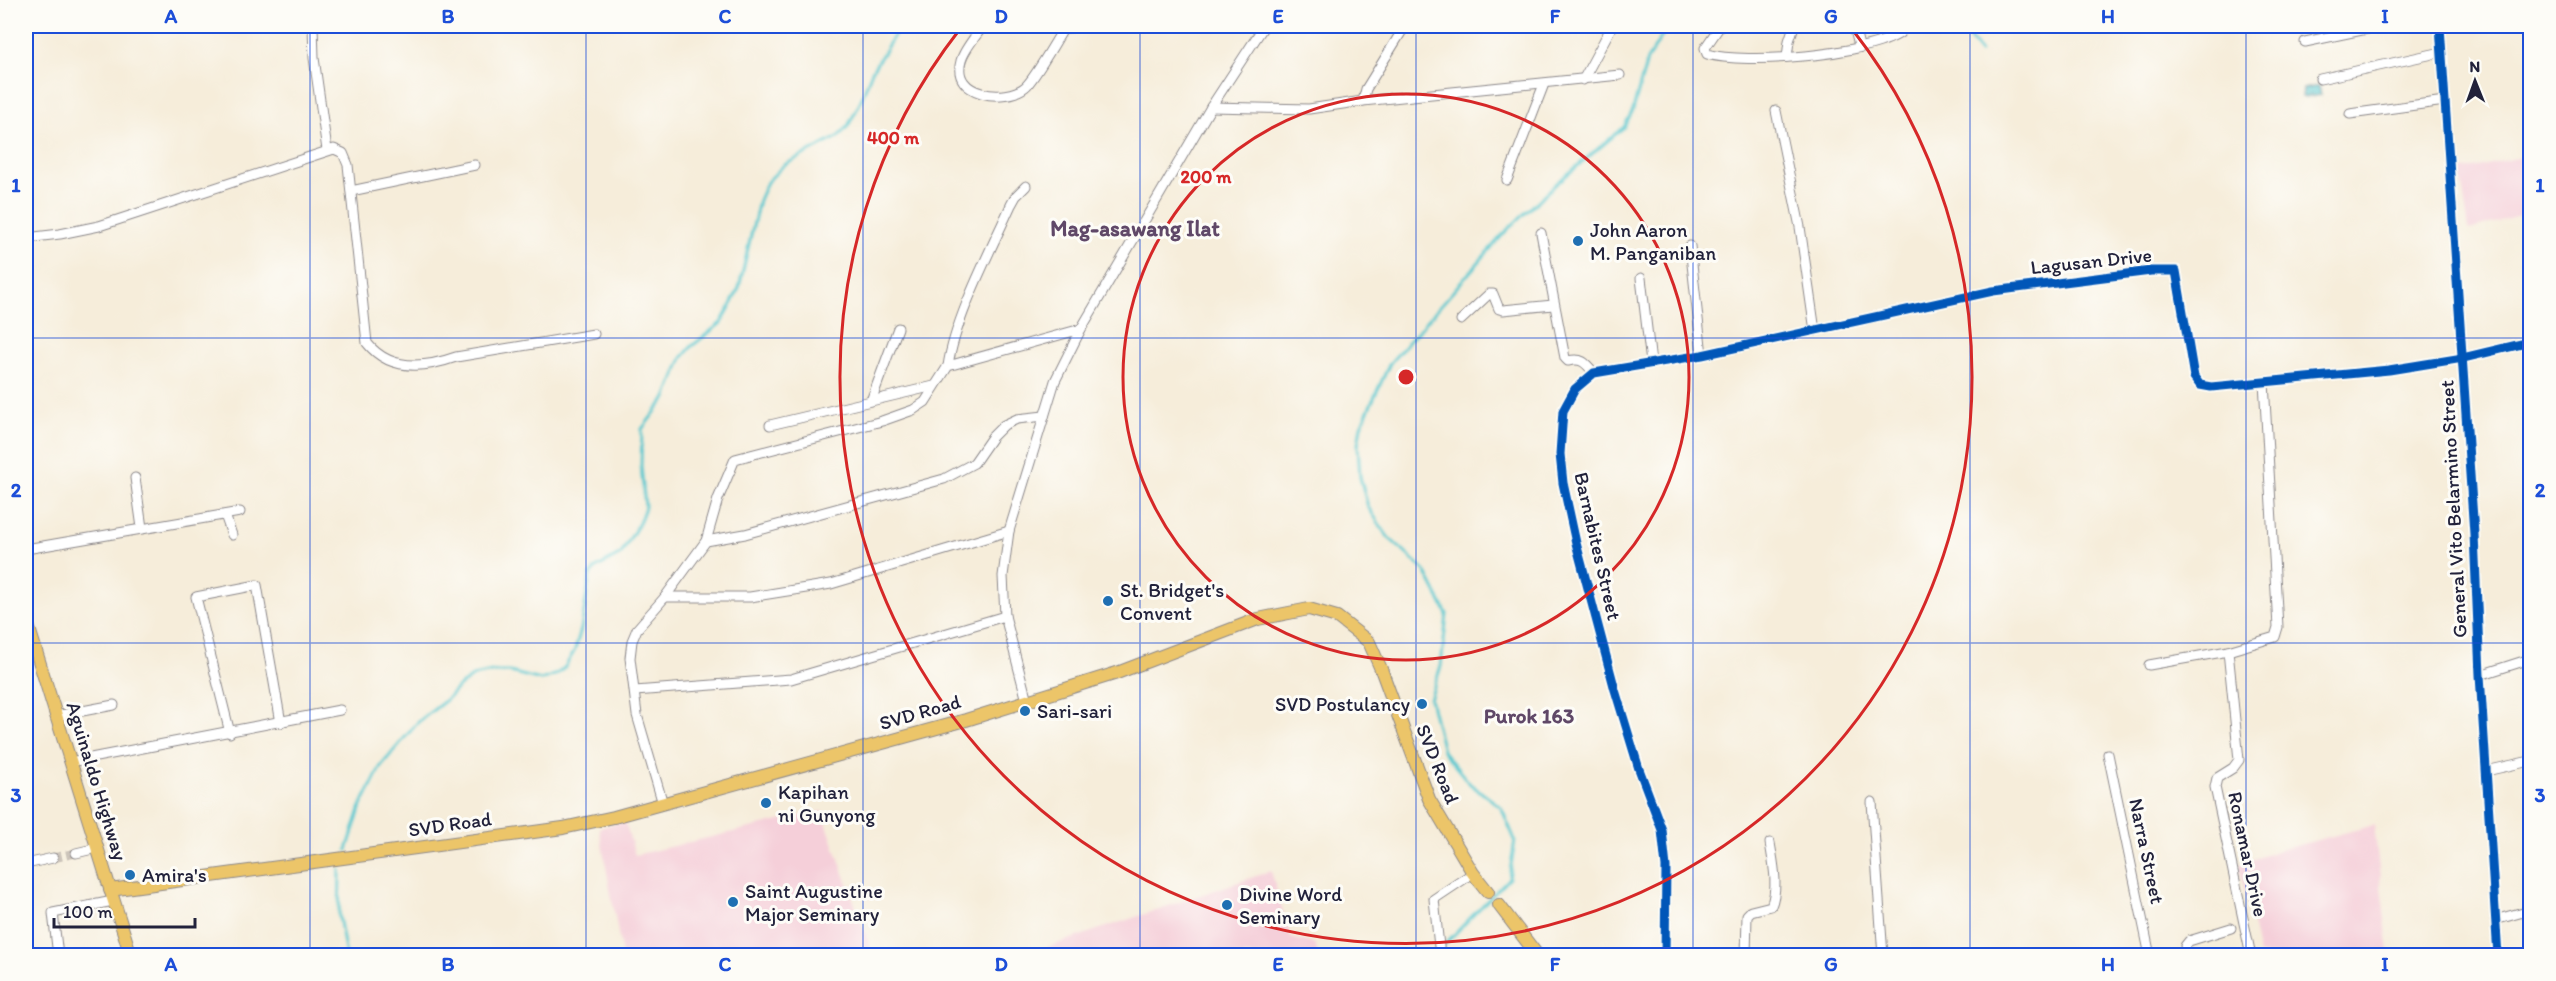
<svg xmlns="http://www.w3.org/2000/svg" width="2556" height="981" viewBox="0 0 2556 981" font-family="Itim,sans-serif">
<defs>
<pattern id="water-waves" width="16" height="10" patternUnits="userSpaceOnUse" patternTransform="scale(1.5)"><rect width="16" height="10" fill="#5bc8cf"/><path d="M0 5q4-4 8 0t8 0" fill="none" stroke="#4ba2a9"/></pattern>
</defs>
<rect width="100%" height="100%" fill="#fdfcf7"/>
<filter id="ink" filterUnits="userSpaceOnUse"><feTurbulence type="fractalNoise" baseFrequency=".0167" numOctaves="2"/><feDisplacementMap in="SourceGraphic" scale="12" xChannelSelector="R" yChannelSelector="G"/><feConvolveMatrix kernelMatrix="1 2 1 2 8 2 1 2 1" color-interpolation-filters="sRGB"/></filter>
<filter id="wash" filterUnits="userSpaceOnUse"><feTurbulence type="fractalNoise" baseFrequency=".008" numOctaves="4" result="noise"/><feDisplacementMap in="SourceGraphic" scale="24" xChannelSelector="R" yChannelSelector="G"/><feGaussianBlur stdDeviation="1.35" result="paint"/><feColorMatrix in="noise" values="0 0 0 0 0 0 0 0 0 0 0 0 0 0 0 0 0 1.4 0 .05"/><feComposite in="paint" operator="in"/></filter>
<g filter="url(#wash)">
<rect width="100%" height="100%" fill="#f6edda"/>
<!-- built -->
<g fill="#f5cfd9">
<polygon points="2530,155 2530,213 2469,230 2460,171"/>
<polygon points="822,811 873,955 622,955 599,828 625,821 635,855"/>
<polygon points="2374,825 2389,955 2259,955 2239,865 2276,851"/>
<polygon points="1271,871 1291,938 1315,944 1318,955 1024,955"/>
</g>
<!-- water -->
<polygon fill="url(#water-waves)" stroke="#3e7585" stroke-width="1.5" points="2319,86 2321,95 2305,98 2302,97 2303,89"/>
<g fill="none" stroke-linecap="round" stroke-linejoin="round">
<!-- stream -->
<g stroke="#5bc8cf" stroke-width="3">
<polyline points="1961,26 1980,52"/>
<polyline points="347,850 361,806 381,766 418,722 446,700 458,687 474,676 492,672 510,672 541,680 557,674 565,667 575,650 581,629 590,575 596,568 621,554 639,523 645,507 641,466 642,429 666,398 682,358 692,346 721,323 729,309 739,288 759,200 767,182 784,165 838,137 848,126 859,105 872,71 900,26"/>
<polyline points="340,870 339,916 346,956"/>
<polyline points="1443,946 1509,878 1515,840 1501,807 1470,784 1443,751 1430,699 1441,666 1447,614 1425,571 1388,537 1368,507 1360,477 1358,445 1361,426 1390,363 1506,231 1556,184 1624,127 1633,110 1647,60 1668,26"/>
</g>
</g>
</g>
<g filter="url(#ink)">
<g fill="none" stroke-linecap="round" stroke-linejoin="round">
<!-- minor-tunnel -->
<polyline stroke="#ccc4ba" stroke-width="9" stroke-dasharray="9 4.5" stroke-linecap="butt" points="53,858 76,853"/>
<!-- minor casing -->
<g stroke="#8c888a" stroke-width="11">
<g id="minor">
<polyline points="313,26 314,58 327,150"/>
<path d="M983,26c-7,10 -19,23 -22,35 -10,35 44,42 64,26 9,-7 31,-47 39,-59l40,-2"/>
<path d="M1720,26l-15,22 2,6c38,11 161,1 193,-21v-7"/>
<polyline points="1854,26 1859,46"/>
<polyline points="2440,26 2474,534 2480,675 2498,956"/>
<polyline points="2305,42 2381,26"/>
<polyline points="1787,57 1789,41 1794,26"/>
<polyline points="2320,79 2442,52"/>
<polyline points="1583,80 1612,26"/>
<polyline points="1363,101 1366,89 1405,26"/>
<polyline points="1211,107 1309,109 1363,101 1620,75"/>
<polyline points="1776,111 1800,227 1815,331"/>
<polyline points="2350,114 2445,101"/>
<polyline points="1507,180 1544,84"/>
<polyline points="351,191 475,165"/>
<path d="M1541,233l24,125 3,3c14,-3 17,1 26,12"/>
<path d="M26,238l34,-4 39,-8 235,-77 9,4 5,12 19,178c23,29 58,25 89,14l138,-23"/>
<polyline points="1690,246 1702,355"/>
<polyline points="1641,278 1651,363"/>
<polyline points="1461,320 1489,294 1493,294 1499,309 1503,310 1553,305"/>
<path d="M948,366c7,-48 42,-114 63,-161l5,-9 10,-10"/>
<polyline points="871,401 898,328"/>
<polyline points="770,425 934,386"/>
<polyline points="135,478 142,528"/>
<polyline points="225,515 232,535"/>
<polyline points="706,541 745,534 944,479 974,463 992,437 1004,425 1017,419 1044,416"/>
<polyline points="26,549 240,512"/>
<polyline points="665,597 750,597 831,584 1009,531"/>
<polyline points="2228,651 2239,760 2233,768 2217,778 2215,787 2251,956"/>
<polyline points="2149,665 2228,651 2275,637 2278,627 2264,382"/>
<polyline points="2480,675 2530,659"/>
<polyline points="635,691 791,679 1005,616"/>
<polyline points="1027,701 1005,616 1003,576 1009,531 1055,381 1081,329 1211,107 1264,26"/>
<polyline points="56,716 114,705"/>
<polyline points="230,733 196,597 257,585 281,723"/>
<polyline points="2108,754 2150,956"/>
<polyline points="70,762 340,710"/>
<polyline points="2486,771 2530,761"/>
<polyline points="1872,802 1883,956"/>
<polyline points="663,804 637,715 630,658 632,641 637,629 665,597 706,541 718,499 735,459 882,421 913,410 925,402 948,366 1081,329"/>
<polyline points="76,853 97,848"/>
<polyline points="26,864 53,858"/>
<polyline points="2495,920 2530,910"/>
<polyline points="58,956 53,913 113,901"/>
<polyline points="1440,956 1434,899 1473,873"/>
<polyline points="1665,956 1666,867 1662,830 1639,769 1615,690 1576,543 1563,483 1560,454 1563,411 1575,389 1594,373 1702,355 1993,291 2151,271 2176,271 2194,377 2200,385 2211,387 2389,370 2463,358 2530,342"/>
<path d="M1746,956l1,-41 4,-4 20,-5c8,-19 2,-44 -1,-63"/>
<polyline points="2188,956 2185,946 2189,941 2231,928"/>
</g>
</g>
<!-- major casing -->
<g stroke="#8c888a" stroke-width="14">
<g id="major">
<polyline points="26,619 131,956"/>
<polyline points="110,890 563,828 614,817 966,720 1117,673 1258,619 1309,609 1337,617 1369,642 1381,669 1429,799 1473,873 1488,892"/>
<polyline points="1499,905 1538,956"/>
</g>
</g>
<!-- minor -->
<use href="#minor" stroke="#fff" stroke-width="9"/>
<!-- major -->
<use href="#major" stroke="#ecc569" stroke-width="12"/>
<!-- cycleway casing -->
<g stroke="#fdfcf7" stroke-width="13">
<g id="cycleway">
<polyline points="2440,26 2474,534 2480,675 2498,956"/>
<polyline points="1665,956 1666,867 1662,830 1639,769 1615,690 1576,543 1563,483 1560,454 1563,411 1575,389 1594,373 1702,355 1993,291 2151,271 2176,271 2194,377 2200,385 2211,387 2389,370 2463,358 2530,342"/>
</g>
</g>
<!-- cycleway -->
<use href="#cycleway" stroke="#0057b8" stroke-width="9"/>
</g>
</g>
<!-- grid -->
<path fill="none" stroke="#1d4ed8" stroke-width="1.5" stroke-opacity="0.55" d="M310,26v930M586,26v930M863,26v930M1140,26v930M1416,26v930M1693,26v930M1970,26v930M2246,26v930M26,338h2504M26,643h2504"/>
<!-- distance rings -->
<g fill="none" stroke="#d62828" stroke-width="3">
<circle cx="1406" cy="377" r="283"/>
<path d="M1852 29A566 566 0 1 1 960 29"/>
</g>
<!-- markers -->
<g fill="#1f6fb2" stroke="#fdfcf7" stroke-width="2">
<circle cx="1578" cy="241" r="6"/>
<circle cx="1108" cy="601" r="6"/>
<circle cx="1422" cy="704" r="6"/>
<circle cx="1025" cy="711" r="6"/>
<circle cx="766" cy="803" r="6"/>
<circle cx="130" cy="875" r="6"/>
<circle cx="733" cy="902" r="6"/>
<circle cx="1227" cy="905" r="6"/>
</g>
<g text-anchor="middle" dominant-baseline="central" stroke-width="6" stroke-linejoin="round" paint-order="stroke">
<!-- poi labels -->
<g font-size="20" fill="#22223b" stroke="#fdfcf7" text-anchor="start">
<text x="1590" y="230">John Aaron<tspan x="1590" dy="23">M. Panganiban</tspan></text>
<text x="1120" y="590">St. Bridget's<tspan x="1120" dy="23">Convent</tspan></text>
<text x="1410" y="704" text-anchor="end">SVD Postulancy</text>
<text x="1037" y="711">Sari-sari</text>
<text x="778" y="792">Kapihan<tspan x="778" dy="23">ni Gunyong</tspan></text>
<text x="142" y="875">Amira's</text>
<text x="745" y="891">Saint Augustine<tspan x="745" dy="23">Major Seminary</tspan></text>
<text x="1239" y="894">Divine Word<tspan x="1239" dy="23">Seminary</tspan></text>
</g>
<!-- street labels -->
<g font-size="20" fill="#22223b" stroke="#fdfcf7">
<text transform="translate(2091 261) rotate(-6)">Lagusan Drive</text>
<text transform="translate(2453 509) rotate(-93)">General Vito Belarmino Street</text>
<text transform="translate(1598 546) rotate(77)">Barnabites Street</text>
<text transform="translate(920 712) rotate(-16)">SVD Road</text>
<text transform="translate(1438 764) rotate(68)">SVD Road</text>
<text transform="translate(97 781) rotate(73)">Aguinaldo Highway</text>
<text transform="translate(450 824) rotate(-8)">SVD Road</text>
<text transform="translate(2147 851) rotate(78)">Narra Street</text>
<text transform="translate(2248 854) rotate(78)">Ronamar Drive</text>
</g>
<!-- neighbourhood labels -->
<g font-size="21" font-weight="bold" fill="#604868" stroke="#fdfcf7">
<text x="1529" y="715">Purok 163</text>
</g>
<!-- quarter labels -->
<g font-size="22" font-weight="bold" fill="#604868" stroke="#fdfcf7">
<text x="1135" y="228">Mag-asawang Ilat</text>
</g>
</g>
<circle cx="1406" cy="377" r="9" fill="#d62828" stroke="#fdfcf7" stroke-width="3"/>
<g font-size="18" text-anchor="middle" font-weight="bold" fill="#d62828" stroke="#fdfcf7" stroke-width="6" stroke-linejoin="round" paint-order="stroke">
<text x="893" y="144">400 m</text>
<text x="1206" y="183">200 m</text>
</g>
<!-- margin -->
<rect width="2556" height="981" fill="none" stroke="#fdfcf7" stroke-width="66"/>
<!-- north arrow -->
<g transform="translate(2475 81) rotate(359)" stroke="#fdfcf7" stroke-width="4.5" paint-order="stroke">
<path d="M0-4.5L10 22L0 15L-10 22Z" fill="#22223b"/>
<text y="-9" font-size="16" font-weight="bold" text-anchor="middle" fill="#22223b">N</text>
</g>
<!-- scale -->
<path d="M54 918v9h141v-9" fill="none" stroke="#22223b" stroke-width="3"/>
<text x="63" y="918" font-size="18" fill="#22223b" stroke="#fdfcf7" stroke-width="4.5" paint-order="stroke">100 m</text>
<rect x="33" y="33" width="2490" height="915" fill="none" stroke="#1d4ed8" stroke-width="2"/>
<g font-size="20" text-anchor="middle" font-weight="bold" fill="#1d4ed8">
<text x="171" y="23">A</text>
<text x="448" y="23">B</text>
<text x="725" y="23">C</text>
<text x="1001" y="23">D</text>
<text x="1278" y="23">E</text>
<text x="1555" y="23">F</text>
<text x="1831" y="23">G</text>
<text x="2108" y="23">H</text>
<text x="2385" y="23">I</text>
<text x="16" y="192">1</text>
<text x="2540" y="192">1</text>
<text x="16" y="497">2</text>
<text x="2540" y="497">2</text>
<text x="16" y="802">3</text>
<text x="2540" y="802">3</text>
<text x="171" y="971">A</text>
<text x="448" y="971">B</text>
<text x="725" y="971">C</text>
<text x="1001" y="971">D</text>
<text x="1278" y="971">E</text>
<text x="1555" y="971">F</text>
<text x="1831" y="971">G</text>
<text x="2108" y="971">H</text>
<text x="2385" y="971">I</text>
</g>
</svg>
